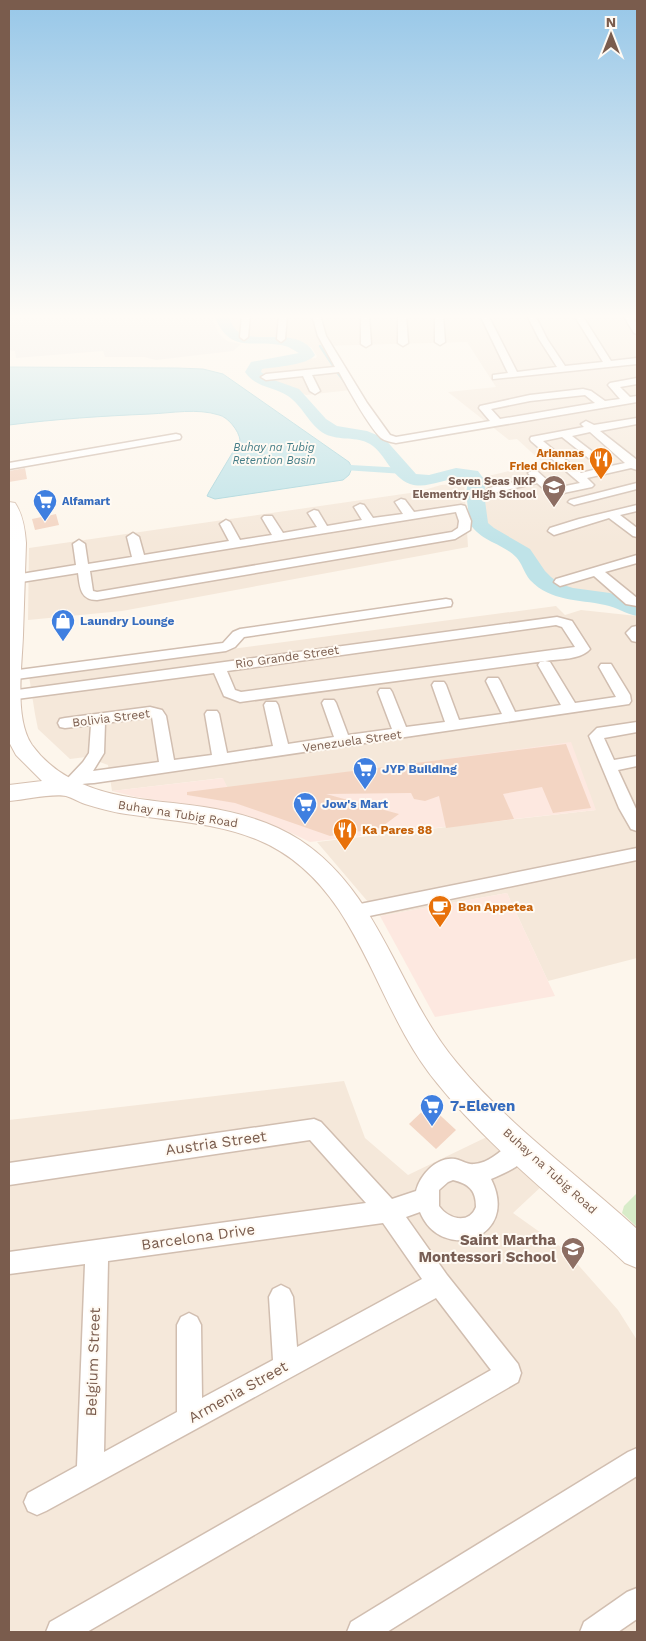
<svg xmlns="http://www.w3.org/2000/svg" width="646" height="1641" viewBox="0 0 646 1641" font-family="'Work Sans',sans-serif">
<rect width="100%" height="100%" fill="#fdf6ec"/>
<!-- residential -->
<g fill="#f5e8da">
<polygon points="226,315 637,315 637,607 604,595 574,593 558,588 543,577 526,553 482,525 480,498 483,487 480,478 543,463 517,439 509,440 448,392 496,387 467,342 320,346 339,375 351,390 306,395 263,377 258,369 265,365 316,358 317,356 311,347 293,341 240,337 227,324"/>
<polygon points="464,483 468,547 122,611 28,620 29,548 417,492 441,485"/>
<polygon points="556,606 565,615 581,610 637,616 637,958 548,981 507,893 380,916 317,842 596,810 228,789 222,778 112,791 108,765 86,757 70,759 38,729 35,714 29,676"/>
<polygon points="344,1081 365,1138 408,1175 493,1134 544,1184 513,1213 565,1250 618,1310 637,1340 637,1632 9,1632 9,1120"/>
</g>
<!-- commercial -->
<g fill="#fde8e0">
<polygon points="571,742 596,810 310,842 287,831 232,811 136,797 112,791 223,778 228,789"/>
<polygon points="507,893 555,996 435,1017 380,916"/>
</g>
<!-- industrial -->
<polygon fill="#efe9e4" points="9,315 211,315 219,334 227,341 241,344 233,351 156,360 144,357 105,357 103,351 16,358 15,351 9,350"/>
<!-- green -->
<polygon fill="#d8ecc9" points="637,1193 637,1227 622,1213 624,1206"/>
<!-- water -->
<path fill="#bfe3e8" stroke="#a5d3da" d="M9,367l168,1 26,1 20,5 126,88 3,6 -3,7 -6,5 -128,19 -8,-3 2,-4 31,-52c-1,-9 -12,-23 -21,-25 -22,-7 -47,-2 -69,-1 -47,2 -94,5 -141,11z"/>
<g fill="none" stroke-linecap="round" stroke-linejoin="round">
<!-- stream -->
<g stroke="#a5d3da" stroke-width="2.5">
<polyline points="320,346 334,367"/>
<polyline points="337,372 348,386"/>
</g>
<!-- canal -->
<polygon fill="#bfe3e8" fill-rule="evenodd" points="333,464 404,468 409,471 404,474 329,469 328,467"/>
<!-- river -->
<path fill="#bfe3e8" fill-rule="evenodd" d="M214,315h14c3,7 6,16 14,19 20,9 59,-8 73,21 -7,10 -40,12 -53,14l-1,3 10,7 28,10 27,30 11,7 30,5 17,7 32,36 13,1 27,-7 22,3 8,11 -2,11 4,30 6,5 36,21 15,22 6,6 9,7 13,4 37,5 27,10v13c-11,-2 -21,-9 -32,-11 -27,-6 -54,-3 -75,-25 -6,-7 -8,-17 -14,-23 -14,-14 -34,-15 -46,-33l-4,-31 2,-11 -2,-3c-20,-3 -37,11 -56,5 -19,-7 -24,-30 -40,-40 -13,-8 -31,-3 -45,-10 -16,-9 -22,-28 -37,-38 -15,-10 -32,-8 -43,-24l6,-10 48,-9c-4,-2 -9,-6 -14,-7 -32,-8 -55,10 -71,-31z"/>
</g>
<!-- building -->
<g fill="#f3d5c3">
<polygon points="25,468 27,479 9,482 9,471"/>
<polygon points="56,514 59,525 35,530 32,519"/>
<polygon points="566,744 591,808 553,813 542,787 503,794 514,819 446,828 439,796 425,801 414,799 411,793 326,794 399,814 380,828 330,836 235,803 187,795 187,792"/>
<polygon points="429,1105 456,1130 436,1149 409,1124"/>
</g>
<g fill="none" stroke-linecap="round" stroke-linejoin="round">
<!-- street casing -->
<g stroke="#d1beb0" stroke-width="3">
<g id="street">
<polygon points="242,315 250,315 248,337 244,340 240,337"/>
<polygon points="279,315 287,315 285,339 281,342 277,339"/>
<path d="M312,315h8l6,21 41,67 23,32 6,2 94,-16 -11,-13 1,-2 50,-11 53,-6 8,2 14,10 15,-2 -12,-14 2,-2 27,-5v6l-17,3 10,10 7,-1v6l-241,41c-5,-1 -11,-2 -15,-5 -14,-14 -32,-48 -42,-66l-27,3 8,16 -5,3 -5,-3 -7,-15 -37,4 -5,-3 5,-3 69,-7 -17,-31zM585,395l10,8 -95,16 -9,-10 39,-8z"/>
<polygon points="361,315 369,315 371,344 366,347 361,344"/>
<polygon points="398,315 406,315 408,343 403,346 398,343"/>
<polygon points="435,315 443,315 445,342 440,345 435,342"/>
<polygon points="480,315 488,315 517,372 557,367 539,339 527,315 535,315 547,339 565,366 603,362 574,315 582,315 611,361 637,358 637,364 493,379 493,375 508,373"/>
<polygon points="623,315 631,315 637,324 637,334 634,333"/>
<path d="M637,418v6l-37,7 37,29v10l-6,-2 -44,10 7,7 -2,2 -38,8 -4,-1 -13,-11 -44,10 -6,-3 2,-2 43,-10 -4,-5 5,-3 4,1 19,17 24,-5 -49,-42 -1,-2 1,-2 53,-10 -3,-3 5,-3 8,4zM590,432l35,31 -14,3 -39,-30zM562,437l39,31 -20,5 -38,-32z"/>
<polygon points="176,434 180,435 181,437 180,439 9,469 9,463"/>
<polygon points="637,483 637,489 574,505 568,502 570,500"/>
<path d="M401,499l4,1 9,12 47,-7 4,1 6,15 -1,9 -15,9 -358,61c-17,0 -17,-13 -19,-27l-63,10 -6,-4 6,-4 61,-10 -3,-21 6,-4 6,4 3,20 44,-7 -5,-20 6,-4 6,4 5,18 85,-14 -9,-17 6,-4 4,2 10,18 32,-5 -10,-17 2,-2h8l11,17 34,-6 -9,-14 6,-3 4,1 9,15 35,-6 -8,-13 6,-3 4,1 9,13 30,-4 -8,-12zM456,512l3,9 -1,7 -6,4 -355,60 -4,-1 -3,-20z"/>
<polygon points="637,505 637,511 620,515 637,528 637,537 633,536 609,518 554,535 548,531 550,528 579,519"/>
<polygon points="637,555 637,563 605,572 637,598 637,606 626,604 594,576 560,586 554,582 556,579"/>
<polygon points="446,599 451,600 452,603 451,606 244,637 235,647 226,651 9,680 9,672 11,671 223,643 233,632 240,629"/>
<path d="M557,617l15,4 18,28c-9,11 -32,10 -45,12l5,1 25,41 41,-6 -17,-30 2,-3h10l19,31 1,6 -2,3 -535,79c-9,0 -17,3 -26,1l-2,-4 17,-18 6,-9 2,-28 -26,3 -5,-1 -2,-4 2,-4 5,-1 85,-11 12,3 4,6 8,44 38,-5 -7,-41 2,-3h10l2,3 8,39 46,-7 -9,-41 2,-3h10l2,3 10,39 46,-7 -12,-34 2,-3h10l2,3 12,32 44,-6 -14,-37 2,-3h10l2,3 14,35 39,-5 -13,-37 2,-3h10l2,3 13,35 43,-6 -16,-33 2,-3h10l2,3 15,31 46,-7 -23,-40 2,-3 5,-1 -305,41 -16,-6 -10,-23 -205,27 1,-9zM556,625l6,2 13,20 -334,45 -6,-2 -8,-19zM152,717l7,45 -66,9 11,-18 1,-30z"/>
<polygon points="637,626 637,642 632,641 626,633 632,627"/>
<polygon points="637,722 637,732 604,738 614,760 637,756 637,766 618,770 637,811 637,831 631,829 619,808 589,736 597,728"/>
<polygon points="637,848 637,860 355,919 349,917 346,912 349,907 355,905"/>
<path d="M314,1119l7,3 71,77 24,-8c4,-16 21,-35 39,-32 6,1 13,6 19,5 19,-1 31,-20 47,-26l7,3 4,7c-8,18 -25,24 -41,31 30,60 -50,85 -71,33l-14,5 41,58 71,89 3,9 -3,9 -431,250h-41l4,-10 441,-252 -55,-72 -390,213 -9,4 -9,-4 -4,-9 4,-9 49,-27 8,-202 -76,10v-22l357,-49 -56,-63 -301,45v-22zM453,1180c16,4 23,10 23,27 -7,18 -28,12 -37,-1v-16l9,-8zM383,1223l39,56 -125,68 -4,-50 -4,-8 -8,-4 -8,4 -4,8 4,63 -71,38 -1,-73 -4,-8 -8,-4 -8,4 -4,8v87l-73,40 4,-191z"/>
<polygon points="637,1448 637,1476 387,1632 347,1632 351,1622 628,1452"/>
<polygon points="637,1588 637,1619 618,1632 580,1632 584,1622 627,1592"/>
</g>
</g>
<!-- secondary casing -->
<g stroke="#d6c0b0" stroke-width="2">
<path id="secondary" d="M9,502l6,1c8,12 10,26 11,40 -1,31 -2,61 -3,92 -1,31 -9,84 9,110 40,55 112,53 172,62 33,5 68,15 96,33 80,52 98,153 157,223 52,63 120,111 180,166v39l-12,-5c-63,-59 -134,-113 -188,-180 -43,-52 -61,-117 -98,-173 -57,-85 -123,-83 -213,-96 -14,-2 -28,-6 -41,-10 -6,-2 -12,-6 -19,-8 -12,-3 -43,4 -57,5v-16l33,-4 -26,-26 -7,-13z"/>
</g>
<!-- street -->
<use href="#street" fill="#fff" fill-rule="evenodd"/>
<!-- secondary -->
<use href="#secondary" fill="#fff" fill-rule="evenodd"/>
</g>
<!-- sky -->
<linearGradient id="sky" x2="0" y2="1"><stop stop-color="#97c7e8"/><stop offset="0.58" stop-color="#fefbf6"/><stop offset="1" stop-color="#fefbf6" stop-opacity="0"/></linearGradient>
<rect width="646" height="545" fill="url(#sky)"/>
<!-- icons -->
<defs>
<g id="restaurant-pin" transform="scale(1.25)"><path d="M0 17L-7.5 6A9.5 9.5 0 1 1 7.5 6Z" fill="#e8710a" stroke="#fffaf3"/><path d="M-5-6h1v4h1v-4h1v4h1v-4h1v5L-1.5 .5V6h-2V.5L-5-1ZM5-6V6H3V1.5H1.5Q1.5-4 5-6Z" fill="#fff"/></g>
<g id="school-pin" transform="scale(1.25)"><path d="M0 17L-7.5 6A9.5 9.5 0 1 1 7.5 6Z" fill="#8d6e63" stroke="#fffaf3"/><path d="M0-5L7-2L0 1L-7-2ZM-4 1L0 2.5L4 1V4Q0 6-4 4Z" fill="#fff"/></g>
<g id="supermarket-pin" transform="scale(1.25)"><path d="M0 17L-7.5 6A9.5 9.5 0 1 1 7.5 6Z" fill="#3f7fe0" stroke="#fffaf3"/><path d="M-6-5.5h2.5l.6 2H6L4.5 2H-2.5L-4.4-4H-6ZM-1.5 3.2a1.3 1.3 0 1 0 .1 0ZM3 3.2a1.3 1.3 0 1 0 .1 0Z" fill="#fff"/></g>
<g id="shop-pin" transform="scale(1.25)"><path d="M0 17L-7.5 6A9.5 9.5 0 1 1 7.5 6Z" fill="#3f7fe0" stroke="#fffaf3"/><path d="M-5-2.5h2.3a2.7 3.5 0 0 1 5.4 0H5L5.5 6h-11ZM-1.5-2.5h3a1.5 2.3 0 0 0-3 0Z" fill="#fff"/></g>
<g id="cafe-pin" transform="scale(1.25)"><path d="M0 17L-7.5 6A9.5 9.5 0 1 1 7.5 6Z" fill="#e8710a" stroke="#fffaf3"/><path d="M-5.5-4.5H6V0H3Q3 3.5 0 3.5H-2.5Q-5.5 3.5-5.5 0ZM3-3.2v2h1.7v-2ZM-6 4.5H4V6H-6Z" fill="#fff"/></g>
</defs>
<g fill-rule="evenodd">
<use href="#restaurant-pin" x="601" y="459"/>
<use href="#school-pin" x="554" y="487"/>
<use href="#supermarket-pin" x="45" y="501"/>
<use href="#shop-pin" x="63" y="621"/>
<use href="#supermarket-pin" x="365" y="769"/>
<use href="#supermarket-pin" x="305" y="804"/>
<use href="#restaurant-pin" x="345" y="830"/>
<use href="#cafe-pin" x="440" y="907"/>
<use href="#supermarket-pin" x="432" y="1106"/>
<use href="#school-pin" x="573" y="1249"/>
</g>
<g text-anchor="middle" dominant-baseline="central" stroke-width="4" stroke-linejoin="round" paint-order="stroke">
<!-- far-water labels -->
<g font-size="11" font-style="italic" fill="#437c86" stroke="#fffaf3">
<text x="274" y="447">Buhay na Tubig<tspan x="274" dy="13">Retention Basin</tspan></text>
</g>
<!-- far-food labels -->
<g font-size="11" font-weight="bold" fill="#c56008" stroke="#fffaf3" text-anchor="end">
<text x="584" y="453">Ariannas<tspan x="584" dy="13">Fried Chicken</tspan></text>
</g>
<!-- far-education labels -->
<g font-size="11" font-weight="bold" fill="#785e54" stroke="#fffaf3" text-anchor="end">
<text x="536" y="481">Seven Seas NKP<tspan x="536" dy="13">Elementry High School</tspan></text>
</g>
<!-- far-shop labels -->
<g font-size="11" font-weight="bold" fill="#366cbe" stroke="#fffaf3" text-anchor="start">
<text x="62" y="501">Alfamart</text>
</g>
<!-- shop labels -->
<g font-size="12" font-weight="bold" fill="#366cbe" stroke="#fffaf3" text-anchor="start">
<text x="80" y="621">Laundry Lounge</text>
<text x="382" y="769">JYP Building</text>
<text x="322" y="804">Jow's Mart</text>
</g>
<!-- street labels -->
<g font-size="12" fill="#7a5c4d" stroke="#fffaf3">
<text transform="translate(287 657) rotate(-8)">Rio Grande Street</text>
<text transform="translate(111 718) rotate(-7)">Bolivia Street</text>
<text transform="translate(352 741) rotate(-8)">Venezuela Street</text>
<text transform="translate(178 814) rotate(9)">Buhay na Tubig Road</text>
<text transform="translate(550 1171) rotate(42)">Buhay na Tubig Road</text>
</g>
<!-- food labels -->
<g font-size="12" font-weight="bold" fill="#c56008" stroke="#fffaf3" text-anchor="start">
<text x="362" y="830">Ka Pares 88</text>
<text x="458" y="907">Bon Appetea</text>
</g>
<!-- near-shop labels -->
<g font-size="15" font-weight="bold" fill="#366cbe" stroke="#fffaf3" text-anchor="start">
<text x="450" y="1106">7-Eleven</text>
</g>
<!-- near-street labels -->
<g font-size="15" fill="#7a5c4d" stroke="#fffaf3">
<text transform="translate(216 1143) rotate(-8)">Austria Street</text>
<text transform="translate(198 1237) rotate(-8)">Barcelona Drive</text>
<text transform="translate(93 1362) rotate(-88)">Belgium Street</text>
<text transform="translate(238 1392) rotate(-29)">Armenia Street</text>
</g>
<!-- near-education labels -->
<g font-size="15" font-weight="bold" fill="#785e54" stroke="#fffaf3" text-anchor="end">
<text x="556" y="1240">Saint Martha<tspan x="556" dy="17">Montessori School</tspan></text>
</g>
</g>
<!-- border -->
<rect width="646" height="1641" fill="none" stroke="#7a5c4d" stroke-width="20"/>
<!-- north arrow -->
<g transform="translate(611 35)" stroke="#fffaf3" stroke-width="4" paint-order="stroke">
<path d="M0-4L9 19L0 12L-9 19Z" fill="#7a5c4d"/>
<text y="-8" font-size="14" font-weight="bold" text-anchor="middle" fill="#7a5c4d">N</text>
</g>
</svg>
